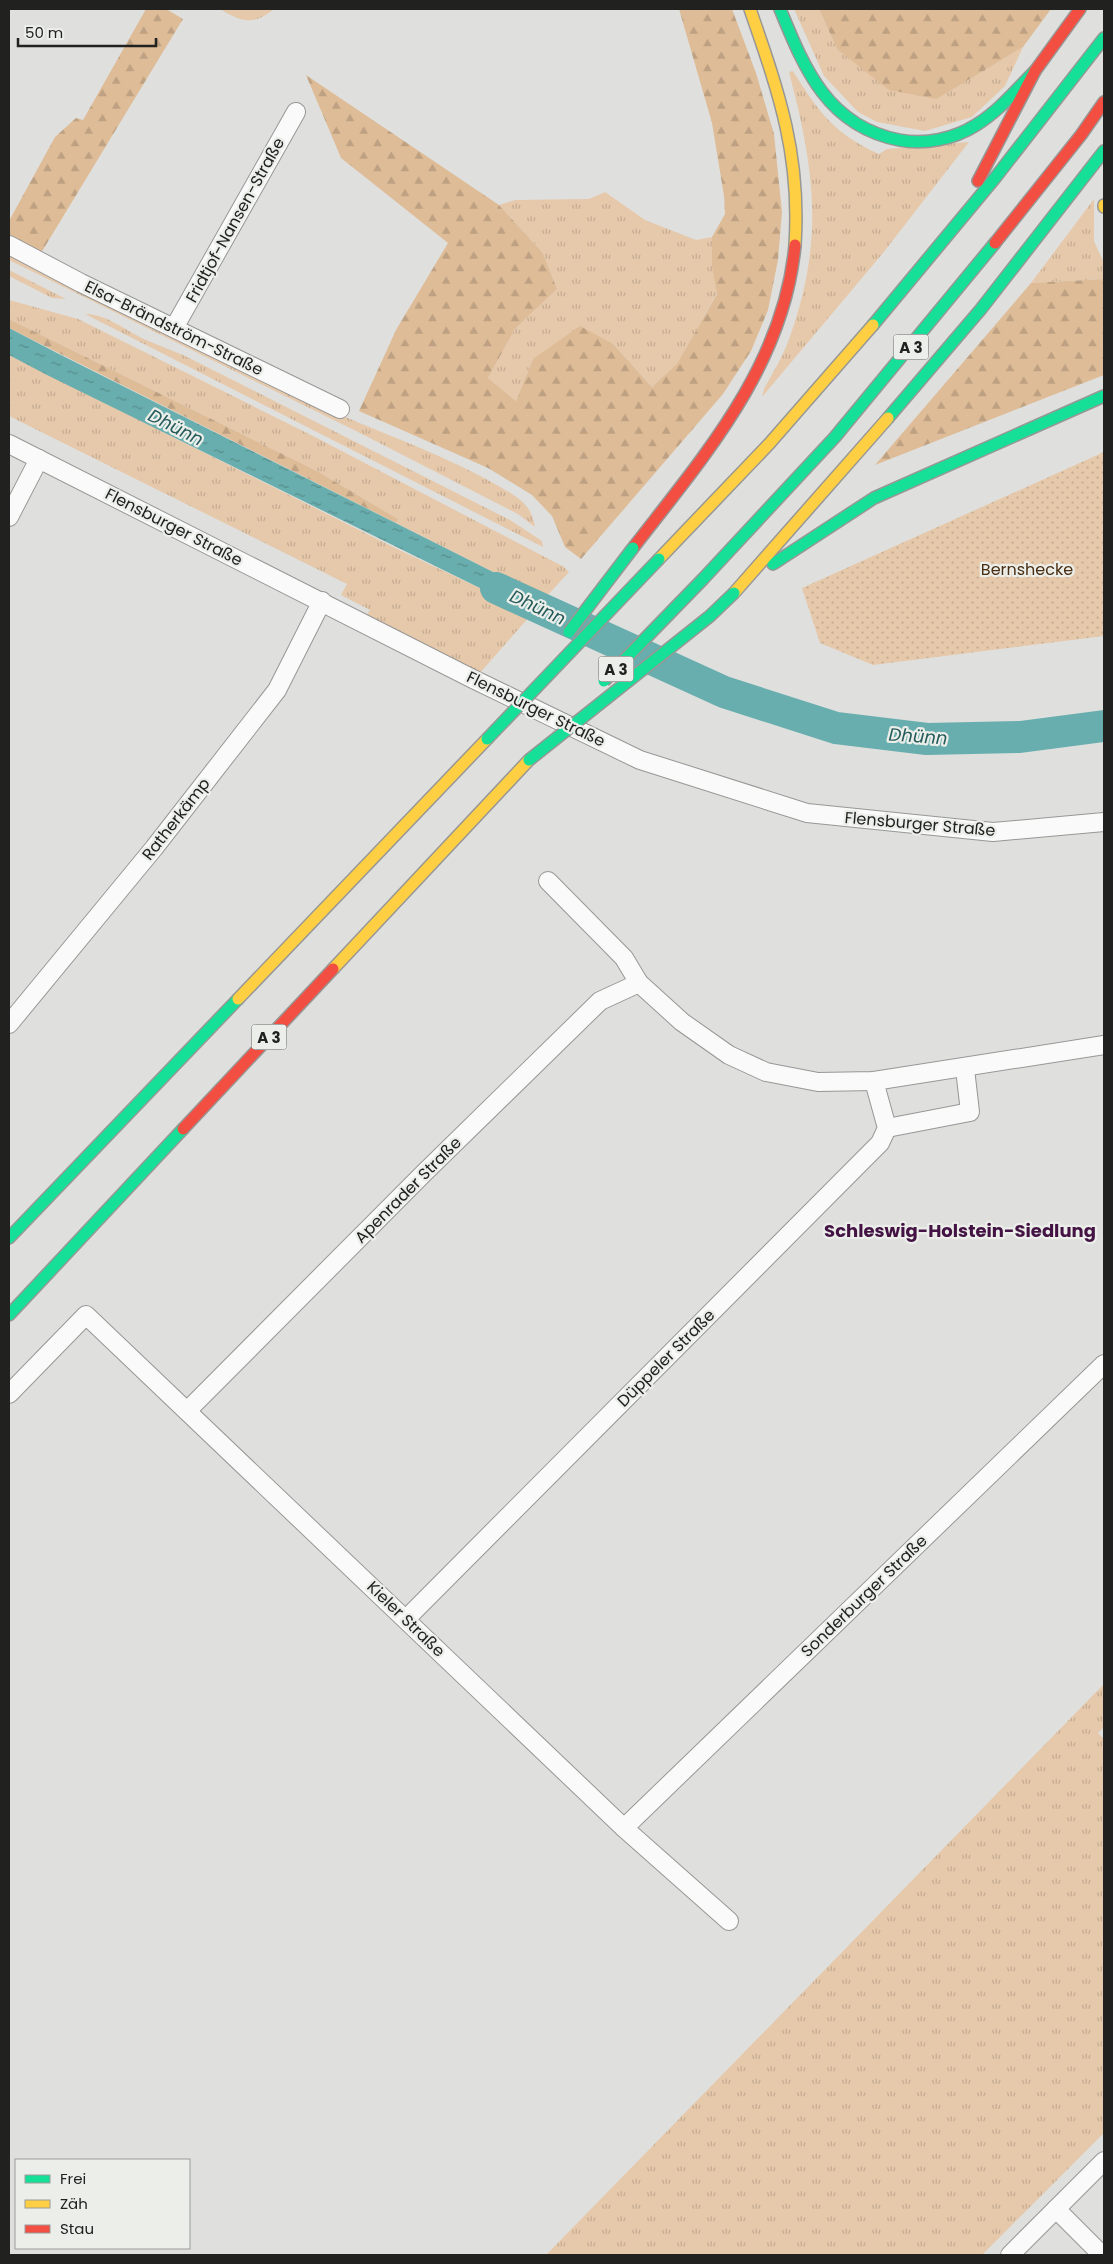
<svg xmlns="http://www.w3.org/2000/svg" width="1113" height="2264" viewBox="0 0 1113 2264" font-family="Poppins,sans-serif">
<defs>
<pattern id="grass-tufts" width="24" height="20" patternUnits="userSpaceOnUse" patternTransform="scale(1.25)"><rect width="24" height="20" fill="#e6c8aa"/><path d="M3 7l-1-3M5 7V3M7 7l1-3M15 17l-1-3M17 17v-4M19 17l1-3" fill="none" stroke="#c5ac92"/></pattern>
<pattern id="forest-firs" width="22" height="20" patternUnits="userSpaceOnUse" patternTransform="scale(1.25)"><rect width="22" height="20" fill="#debc97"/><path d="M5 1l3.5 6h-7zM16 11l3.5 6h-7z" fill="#bea182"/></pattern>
<pattern id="garden-dots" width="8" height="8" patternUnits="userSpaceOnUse" patternTransform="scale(1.25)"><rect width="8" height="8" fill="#e6c8aa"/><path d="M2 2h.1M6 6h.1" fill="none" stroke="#c5ac92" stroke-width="1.8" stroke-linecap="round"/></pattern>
<pattern id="water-ripples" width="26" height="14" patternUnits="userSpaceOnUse" patternTransform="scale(1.25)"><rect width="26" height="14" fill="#69aeae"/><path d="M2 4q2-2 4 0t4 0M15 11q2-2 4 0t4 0" fill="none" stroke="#568d8d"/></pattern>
</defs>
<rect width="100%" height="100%" fill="#dfe0de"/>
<!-- grass -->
<g fill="url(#grass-tufts)">
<path d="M220,9h54c-21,17 -33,13 -54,0z"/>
<polygon points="794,9 819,9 837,49 937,99 1023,47 1005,86 972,117 925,131 877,122 858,112 824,76"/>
<path d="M793,71c25,40 41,63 86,83l8,-5 82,-7 -86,111 -121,144 2,-8c8,-15 18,-31 24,-47 37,-101 27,-170 1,-270z"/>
<polygon points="605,192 645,220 696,240 712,237 712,268 717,293 677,365 652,387 613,344 533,359 516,401 488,378 515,329 557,289 543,253 499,205 515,200 589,199"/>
<polygon points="1094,199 1094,241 1104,263 1104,279 1031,283"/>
<path d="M9,255c100,49 199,100 300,146 67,31 140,54 203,93 14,9 20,17 23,33l-17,-13 -160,-82 -349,-172z"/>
<polygon points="9,270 66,299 52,298 9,276"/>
<polygon points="9,300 78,319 313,436 564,567 569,572 545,598 396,523 398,519 317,471 9,319"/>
<path d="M85,314c22,0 41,17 61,26 12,5 25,10 37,15l327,165 32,21 1,6z"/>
<polygon points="9,355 393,547 486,591 530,616 479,674 457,661 366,616 370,610 341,595 347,584 9,416"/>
<polygon points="1104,1684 1104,1727 1098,1733 1104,1739 1104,2133 982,2255 546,2255"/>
</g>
<!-- forest -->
<g fill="url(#forest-firs)">
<polygon points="146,9 166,9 183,19 41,253 9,236 9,221 55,137 76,118 83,120"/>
<polygon points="679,9 732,9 756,73 774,134 782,212 778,260 768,310 751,351 723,394 581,559 565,547 552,516 532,495 488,468 359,411 396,330 448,243 341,158 306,75 499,205 543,253 557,289 515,329 488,378 516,401 533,359 580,326 613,344 652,387 677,364 717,294 712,268 712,237 725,214 724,196 712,123"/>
<polygon points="819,9 1051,9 1023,47 937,99 889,90 837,49"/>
<polygon points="1104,279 1104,375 875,465 1031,283"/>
<polygon points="9,319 317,471 398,519 396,523 9,328"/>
</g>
<!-- garden -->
<polygon fill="url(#garden-dots)" points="1104,452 1104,636 873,665 820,643 802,588"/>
<!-- water -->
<polygon fill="url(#water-ripples)" points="9,328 57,353 545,598 530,616 486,591 47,375 9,355"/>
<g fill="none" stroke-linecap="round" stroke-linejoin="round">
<!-- river -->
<polyline stroke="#69aeae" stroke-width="32" points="496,588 724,692 836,728 927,739 1020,737 1104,726"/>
<!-- street casing -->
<g stroke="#979796" stroke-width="20">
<g id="street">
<polyline points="9,245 81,283 340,409"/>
<polyline points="174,328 296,112"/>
<polyline points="9,444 473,679 640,760 807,813 993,832 1104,822"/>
<polyline points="9,517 39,459"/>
<polyline points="548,881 624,958 639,983 682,1022 729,1055 766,1072 818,1082 874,1081 1104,1045"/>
<polyline points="9,1024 154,848 277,690 322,601"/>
<polyline points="887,1128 970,1112 965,1069"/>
<polyline points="9,1394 86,1315 624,1828 729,1921"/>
<polyline points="187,1411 424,1173 600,1001 639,983"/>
<polyline points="406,1619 880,1143 887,1128 874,1081"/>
<polyline points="624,1828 1104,1364"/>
<polyline points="1056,2209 1102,2255"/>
<polyline points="1010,2255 1104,2161"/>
</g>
</g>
<!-- fast casing -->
<g stroke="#979796" stroke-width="14">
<g id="fast">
<path d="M780,9c25,61 48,117 119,131 26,5 55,-1 77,-15 23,-14 40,-35 59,-54"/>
<polyline points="873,325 995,178 1104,38"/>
<polyline points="888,418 981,309 1104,151"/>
<polyline points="773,564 874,498 1104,396"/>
<polyline points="703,579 835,437 995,243"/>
<polyline points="9,1238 238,999"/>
<polyline points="9,1315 183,1129"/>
</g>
</g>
<!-- slow casing -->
<g stroke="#979796" stroke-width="14">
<g id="slow">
<path d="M750,9c29,84 51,146 45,236"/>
<polyline points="1104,205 1104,207"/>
<polyline points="659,559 769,444 873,325"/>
<polyline points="734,593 888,418"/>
<polyline points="333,969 529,760"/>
<polyline points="238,999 487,739"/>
</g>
</g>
<!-- jam casing -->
<g stroke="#979796" stroke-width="14">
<g id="jam">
<polyline points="978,181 1035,71 1080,9"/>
<polyline points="995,243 1081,135 1104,102"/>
<path d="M633,548c71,-92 151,-182 162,-303"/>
<polyline points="183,1129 333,969"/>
</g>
</g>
<!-- street -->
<use href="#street" stroke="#fafafa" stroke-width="18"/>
<!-- fast -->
<use href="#fast" stroke="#16e098" stroke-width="11"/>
<!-- slow -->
<use href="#slow" stroke="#ffcf43" stroke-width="11"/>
<!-- jam -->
<use href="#jam" stroke="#f24e42" stroke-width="11"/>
<!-- fast-bridge casing -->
<g stroke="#979796" stroke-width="14" stroke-linecap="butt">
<g id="fast-bridge">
<polyline points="569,632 633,548"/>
<polyline points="604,681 703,579"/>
<polyline points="487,739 659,559"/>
<polyline points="529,760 710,616 734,593"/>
</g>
</g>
<!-- fast-bridge -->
<use href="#fast-bridge" stroke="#16e098" stroke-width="11"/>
</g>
<g text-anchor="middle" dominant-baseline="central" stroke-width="4.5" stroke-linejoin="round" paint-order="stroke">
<!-- shield labels -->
<g fill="#eceeea" stroke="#5e5f5d" stroke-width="1">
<rect x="893.5" y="334.5" width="35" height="25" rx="4"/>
<rect x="598.5" y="656.5" width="35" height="25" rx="4"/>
<rect x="251.5" y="1024.5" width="35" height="25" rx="4"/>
</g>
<g font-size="15" font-weight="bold" fill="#212220">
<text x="911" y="347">A 3</text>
<text x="616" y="669">A 3</text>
<text x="269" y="1037">A 3</text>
</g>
<!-- street labels -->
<g font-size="16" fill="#212220" stroke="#eceeea">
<text transform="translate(235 220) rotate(-61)">Fridtjof-Nansen-Straße</text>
<text transform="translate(174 328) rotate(26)">Elsa-Brändström-Straße</text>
<text transform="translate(174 527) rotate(27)">Flensburger Straße</text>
<text transform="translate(536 709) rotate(26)">Flensburger Straße</text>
<text transform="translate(176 819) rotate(-52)">Ratherkämp</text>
<text transform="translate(920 824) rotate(5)">Flensburger Straße</text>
<text transform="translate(408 1190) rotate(-45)">Apenrader Straße</text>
<text transform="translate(666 1358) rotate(-45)">Düppeler Straße</text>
<text transform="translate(864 1596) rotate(-44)">Sonderburger Straße</text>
<text transform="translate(406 1619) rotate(44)">Kieler Straße</text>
</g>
<!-- park labels -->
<g font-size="16" fill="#492e12" stroke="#eceeea">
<text x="1027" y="569">Bernshecke</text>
</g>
<!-- water labels -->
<g font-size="18" font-style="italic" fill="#255b5b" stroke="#eceeea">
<text transform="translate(176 427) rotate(27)">Dhünn</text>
<text transform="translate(538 607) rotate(25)">Dhünn</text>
<text transform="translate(918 736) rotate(4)">Dhünn</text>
</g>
<!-- neighbourhood labels -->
<g font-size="18" font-weight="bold" fill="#431344" stroke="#eceeea">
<text x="960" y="1230">Schleswig-Holstein-Siedlung</text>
</g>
</g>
<!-- border -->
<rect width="1113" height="2264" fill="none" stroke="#212220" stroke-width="20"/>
<!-- legend -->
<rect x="15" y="2159" width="175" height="90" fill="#eceeea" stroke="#9b9c99"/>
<rect x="25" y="2175" width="25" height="8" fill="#16e098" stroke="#9b9c99"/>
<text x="60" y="2184" font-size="15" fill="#212220">Frei</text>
<rect x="25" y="2200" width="25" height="8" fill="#ffcf43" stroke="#9b9c99"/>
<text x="60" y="2209" font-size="15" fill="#212220">Zäh</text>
<rect x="25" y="2225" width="25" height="8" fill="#f24e42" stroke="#9b9c99"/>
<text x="60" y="2234" font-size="15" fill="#212220">Stau</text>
<!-- scale -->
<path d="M18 38v8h138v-8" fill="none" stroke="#212220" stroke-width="2.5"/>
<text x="25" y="38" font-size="15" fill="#212220" stroke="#eceeea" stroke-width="4" paint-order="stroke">50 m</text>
</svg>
